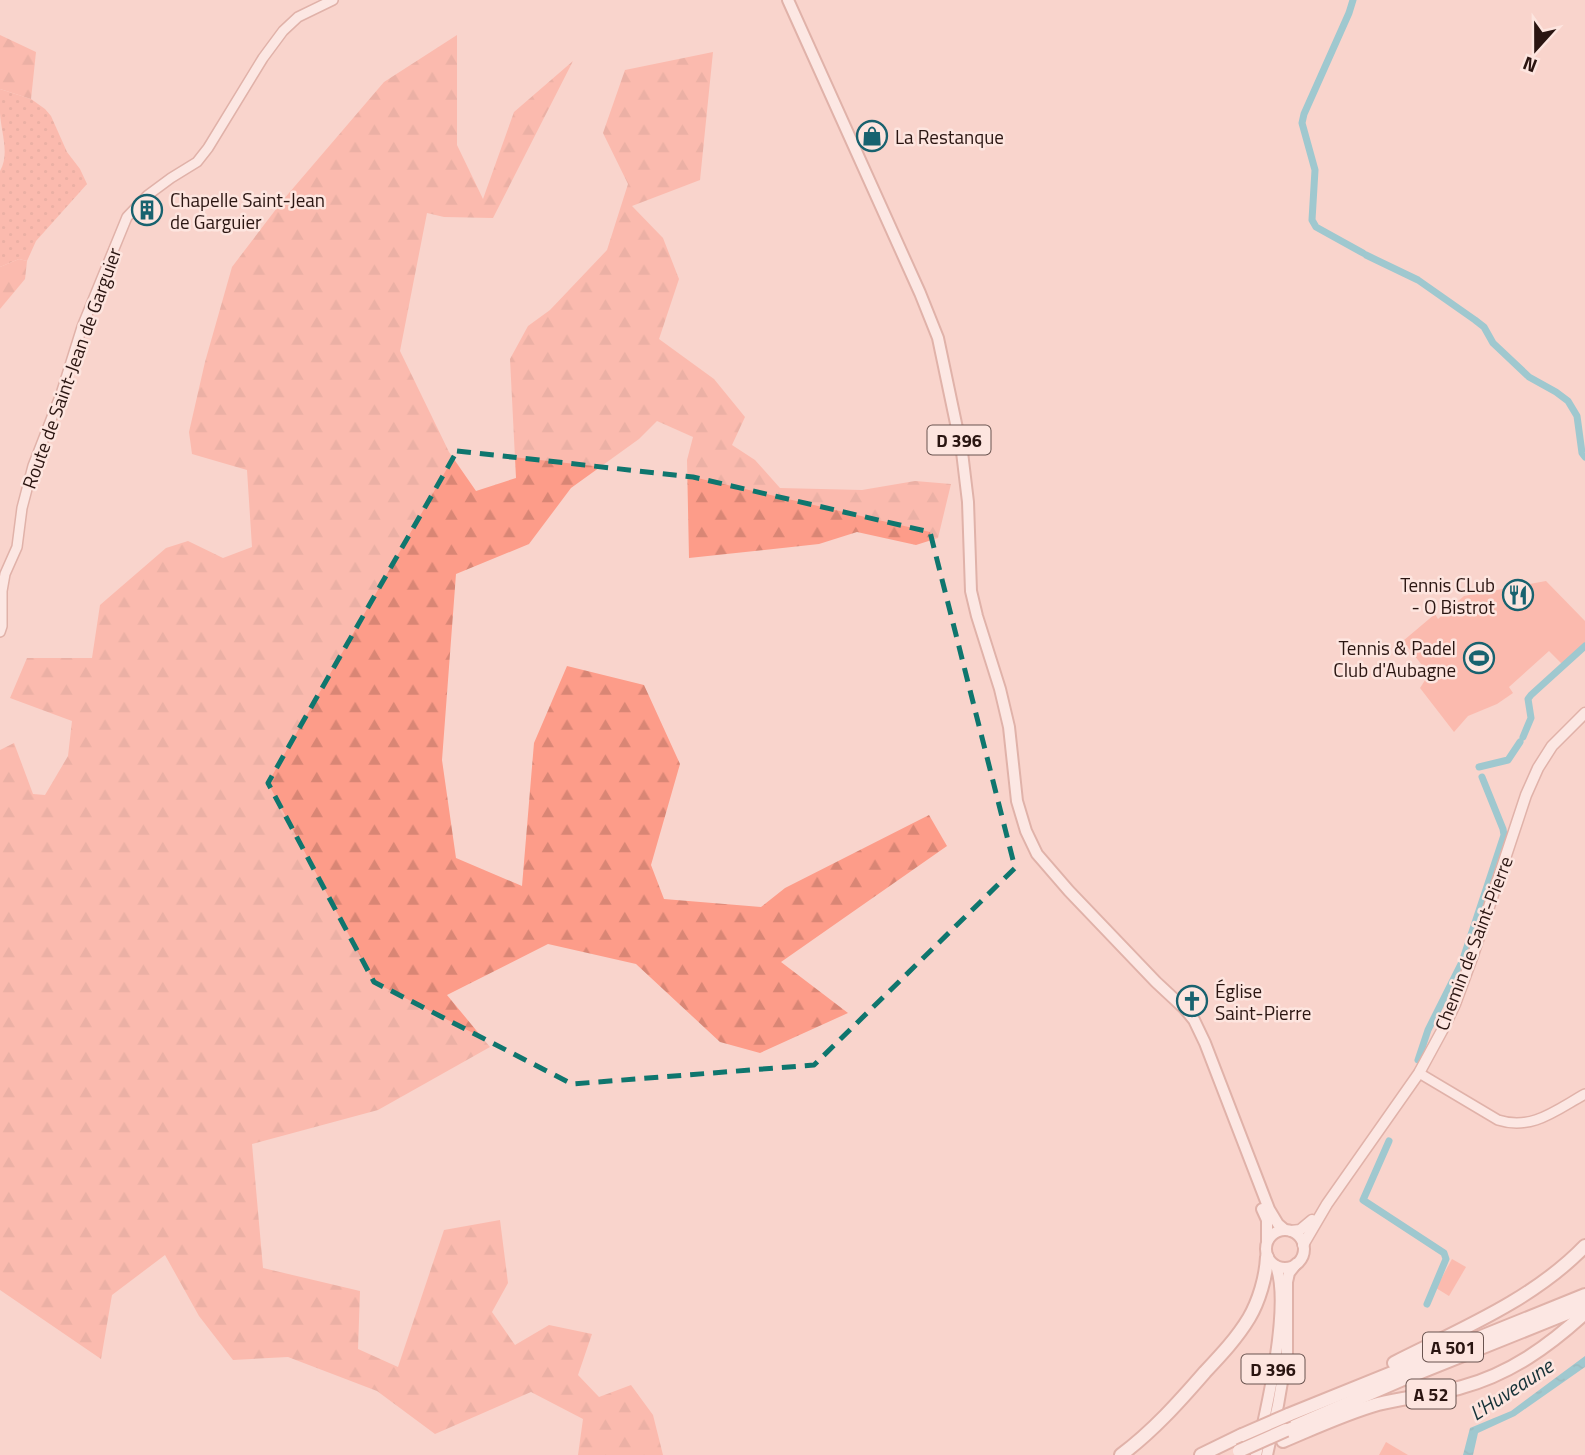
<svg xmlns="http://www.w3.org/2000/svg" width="1585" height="1455" viewBox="0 0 1585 1455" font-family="'Titillium Web',sans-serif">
<defs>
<pattern id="grass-dots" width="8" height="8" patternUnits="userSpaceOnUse" patternTransform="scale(1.75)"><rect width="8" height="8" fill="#fd9c89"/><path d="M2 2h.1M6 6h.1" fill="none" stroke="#d98675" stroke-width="1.8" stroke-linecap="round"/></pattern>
<pattern id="forest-firs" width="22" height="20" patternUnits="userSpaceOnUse" patternTransform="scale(1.75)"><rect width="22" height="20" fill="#fd9c89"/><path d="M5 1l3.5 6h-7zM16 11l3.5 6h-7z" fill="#d98675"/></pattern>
<pattern id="water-ripples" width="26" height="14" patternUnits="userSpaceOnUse" patternTransform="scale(1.75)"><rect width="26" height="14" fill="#31bad2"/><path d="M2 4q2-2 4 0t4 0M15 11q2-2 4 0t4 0" fill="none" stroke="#2c9fb3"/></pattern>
</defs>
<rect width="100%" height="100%" fill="#f9d4cc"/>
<!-- grass -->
<path fill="url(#grass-dots)" d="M0,89l31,10 14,10 6,7 16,36 13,17 7,15 -51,57 -9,20 -8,-2 -19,8v-96c10,-17 1,-39 0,-58 0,-8 0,-16 0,-24z"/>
<!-- forest -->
<g fill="url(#forest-firs)">
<polygon points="0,35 36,52 31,99 0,89"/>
<polygon points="457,35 457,145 483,199 514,112 573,61 493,218 444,217 427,213 400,351 449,452 476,491 516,478 510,359 528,326 550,310 607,250 628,184 603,133 625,70 713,52 700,180 632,206 663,238 679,279 659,339 714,379 745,417 732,445 755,460 780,488 862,490 915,481 951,484 938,538 916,545 857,532 819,544 689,558 687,460 693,437 657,421 639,439 571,488 529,544 456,574 442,760 456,858 522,886 534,743 567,666 644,685 680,764 651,865 664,899 761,907 785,888 929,815 947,846 781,962 848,1013 760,1053 720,1042 636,964 548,944 447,995 490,1047 378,1110 252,1144 263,1268 360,1291 358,1349 398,1367 444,1230 500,1220 508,1283 492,1312 515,1345 549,1325 592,1334 578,1375 599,1397 631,1385 653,1415 663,1455 578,1455 583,1419 531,1392 435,1434 377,1391 288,1357 233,1360 199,1316 165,1255 112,1295 101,1359 0,1290 0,750 14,743 33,794 45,795 68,756 72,721 10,698 27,658 92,658 100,605 166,548 188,541 223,558 252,547 247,470 192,454 189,432 205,362 232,267 283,200 384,82"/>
<polygon points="19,259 27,261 25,279 0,309 0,267"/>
</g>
<!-- park -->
<g fill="#fd9c89">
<polygon points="1546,581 1585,621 1585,651 1584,650 1564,666 1549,651 1509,687 1513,693 1497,704 1468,716 1454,732 1420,688 1429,674 1403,641 1435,614 1438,619 1464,596"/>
<polygon points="1452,1259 1466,1267 1449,1296 1436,1288"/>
<polygon points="1386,1442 1408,1455 1379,1455"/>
</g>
<!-- water -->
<polygon fill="url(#water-ripples)" points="1585,1356 1585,1367 1515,1416 1478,1433 1473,1455 1463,1455 1470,1428 1511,1411"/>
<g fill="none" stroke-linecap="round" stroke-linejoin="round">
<!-- canal -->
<g stroke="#31bad2" stroke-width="7">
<polyline points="1353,0 1349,13 1304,114 1302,123 1315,170 1312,220 1316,227 1363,253"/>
<polyline points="1366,255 1418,280 1475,320 1484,327 1493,343 1529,377 1556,392 1568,401 1577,416 1582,453 1585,457"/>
<polyline points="1523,737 1531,718 1528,699 1531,695 1585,646"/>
<polyline points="1479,767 1508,760 1520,742"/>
<polyline points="1418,1060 1428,1030 1462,962 1504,835 1503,829 1482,777"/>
<polyline points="1389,1141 1363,1200 1444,1253 1446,1259 1427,1304"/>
</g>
<!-- tertiary casing -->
<g stroke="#c28a7f" stroke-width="12">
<g id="tertiary">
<polyline points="0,632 2,626 2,591 5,574 17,547 22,508 33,466 61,394 82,327 127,217 148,195 171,178 197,162 208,148 263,58 283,31 298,17 333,0"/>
<path d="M1419,1073l79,47c34,11 58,-10 87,-26"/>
</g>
</g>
<!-- secondary casing -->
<g stroke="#c28a7f" stroke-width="13">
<g id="secondary">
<polyline points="1291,1231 1300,1230 1312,1220"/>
<polyline points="1303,1245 1327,1204 1419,1073 1444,1027 1455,1004 1473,955 1526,795 1538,768 1552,746 1585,713"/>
</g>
</g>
<!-- primary casing -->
<g stroke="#c28a7f" stroke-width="14">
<g id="primary">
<polyline points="788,0 920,293 938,338 962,452 968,502 971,591 977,616 1000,689 1009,727 1017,801 1026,831 1037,854 1069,891 1156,982 1185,1009 1194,1020 1205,1043 1269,1209 1278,1224 1285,1230"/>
<polyline points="1262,1209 1267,1220 1267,1241"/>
<circle cx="1285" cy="1249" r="19"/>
<path d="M1256,1455c10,-43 35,-149 20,-189"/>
<polyline points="1267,1455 1278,1405 1287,1353 1287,1282 1289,1273 1296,1264"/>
</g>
</g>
<!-- motorway casing -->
<g stroke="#c28a7f" stroke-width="16">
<g id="motorway">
<path d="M1394,1363c65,-33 139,-63 191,-117"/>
<polyline points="1288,1415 1585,1295"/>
<polyline points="1286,1430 1401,1380 1585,1306"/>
<path d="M1283,1441c31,-13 63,-28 95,-37 28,-7 57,-9 84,-17 48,-13 87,-41 123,-74"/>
<path d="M1121,1455c32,-24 58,-53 84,-83 16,-17 32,-34 44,-54 10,-17 17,-41 18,-61"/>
<polyline points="1201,1455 1242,1435"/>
</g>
</g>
<!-- tertiary -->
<use href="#tertiary" stroke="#fff" stroke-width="9"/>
<!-- secondary -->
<use href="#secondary" stroke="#fff" stroke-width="10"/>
<!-- primary -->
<use href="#primary" stroke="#fff" stroke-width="10"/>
<!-- motorway -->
<use href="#motorway" stroke="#fff" stroke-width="12"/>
<!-- motorway-bridge casing -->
<g stroke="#c28a7f" stroke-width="16" stroke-linecap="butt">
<g id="motorway-bridge">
<polyline points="1242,1435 1288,1415"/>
<polyline points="1239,1451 1286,1430"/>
</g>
</g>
<!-- motorway-bridge -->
<use href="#motorway-bridge" stroke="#fff" stroke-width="12"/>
</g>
<!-- marked area -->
<path d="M0 0H1585V1455H0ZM457,451l236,26 237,55 85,336 -201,197 -242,19 -198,-102 -106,-199z" fill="#f9d4cc" fill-opacity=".55" fill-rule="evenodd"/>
<path fill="none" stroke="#0f766e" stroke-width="5" stroke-dasharray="14 9" stroke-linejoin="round" d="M457,451l236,26 237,55 85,336 -201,197 -242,19 -198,-102 -106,-199z"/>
<!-- icons -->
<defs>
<g id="shop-ring" transform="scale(1.575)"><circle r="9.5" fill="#fde5df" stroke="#18626f" stroke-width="1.5"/><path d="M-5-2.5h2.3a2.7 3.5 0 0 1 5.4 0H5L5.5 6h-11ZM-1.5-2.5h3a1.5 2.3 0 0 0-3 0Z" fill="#18626f"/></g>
<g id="building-ring" transform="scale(1.575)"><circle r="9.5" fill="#fde5df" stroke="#18626f" stroke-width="1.5"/><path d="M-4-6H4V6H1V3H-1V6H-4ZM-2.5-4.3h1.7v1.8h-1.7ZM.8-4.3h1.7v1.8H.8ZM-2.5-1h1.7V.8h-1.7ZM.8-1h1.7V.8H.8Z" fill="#18626f"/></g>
<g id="restaurant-ring" transform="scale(1.575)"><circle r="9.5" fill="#fde5df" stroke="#18626f" stroke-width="1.5"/><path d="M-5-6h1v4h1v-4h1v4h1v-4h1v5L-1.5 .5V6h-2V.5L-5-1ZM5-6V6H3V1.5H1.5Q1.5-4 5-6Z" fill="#18626f"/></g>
<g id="stadium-ring" transform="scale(1.575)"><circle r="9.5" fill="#fde5df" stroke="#18626f" stroke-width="1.5"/><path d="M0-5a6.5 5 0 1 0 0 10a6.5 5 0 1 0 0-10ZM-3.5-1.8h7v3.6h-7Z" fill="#18626f"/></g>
<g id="church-ring" transform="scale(1.575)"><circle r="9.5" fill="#fde5df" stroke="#18626f" stroke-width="1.5"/><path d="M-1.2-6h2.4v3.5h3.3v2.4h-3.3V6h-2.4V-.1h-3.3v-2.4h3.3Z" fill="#18626f"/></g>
</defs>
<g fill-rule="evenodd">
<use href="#shop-ring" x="872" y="136"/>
<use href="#building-ring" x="147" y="210"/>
<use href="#restaurant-ring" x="1518" y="595"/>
<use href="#stadium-ring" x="1479" y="658"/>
<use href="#church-ring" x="1192" y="1001"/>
</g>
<g text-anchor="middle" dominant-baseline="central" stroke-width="5" stroke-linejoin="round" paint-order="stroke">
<!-- shield labels -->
<g fill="#fde5df" stroke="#69534f" stroke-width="2">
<rect x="927.5" y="425.5" width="63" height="29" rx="5"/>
<rect x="1423" y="1332.5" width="60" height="29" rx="5"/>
<rect x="1241.5" y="1354.5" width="63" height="29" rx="5"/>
<rect x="1406.5" y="1379.5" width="49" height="29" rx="5"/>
</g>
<g font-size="18" font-weight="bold" fill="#2a1511">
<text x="959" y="440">D 396</text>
<text x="1453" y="1347">A 501</text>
<text x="1273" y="1369">D 396</text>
<text x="1431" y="1394">A 52</text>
</g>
<!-- poi labels -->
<g font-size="19" fill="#2a1511" stroke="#fde5df" text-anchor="start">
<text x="895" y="136">La Restanque</text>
<text x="170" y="199">Chapelle Saint-Jean<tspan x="170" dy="22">de Garguier</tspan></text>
<text x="1495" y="584" text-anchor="end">Tennis CLub<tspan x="1495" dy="22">- O Bistrot</tspan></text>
<text x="1456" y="647" text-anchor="end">Tennis &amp; Padel<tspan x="1456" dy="22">Club d'Aubagne</tspan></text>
<text x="1215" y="990">Église<tspan x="1215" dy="22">Saint-Pierre</tspan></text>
</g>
<!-- street labels -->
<g font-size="19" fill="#2a1511" stroke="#fde5df">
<text transform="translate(71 368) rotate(-70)">Route de Saint-Jean de Garguier</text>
<text transform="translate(1473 943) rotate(-69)">Chemin de Saint-Pierre</text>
</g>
<!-- water labels -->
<g font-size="21" font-style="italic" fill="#163238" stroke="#fde5df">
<text transform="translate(1511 1389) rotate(-33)">L'Huveaune</text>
</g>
</g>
<!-- north arrow -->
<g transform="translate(1536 49) rotate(201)" stroke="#fde5df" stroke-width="5" paint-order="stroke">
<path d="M0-5L12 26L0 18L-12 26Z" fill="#2a1511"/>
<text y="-10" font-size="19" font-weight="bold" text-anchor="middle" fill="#2a1511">N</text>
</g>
</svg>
